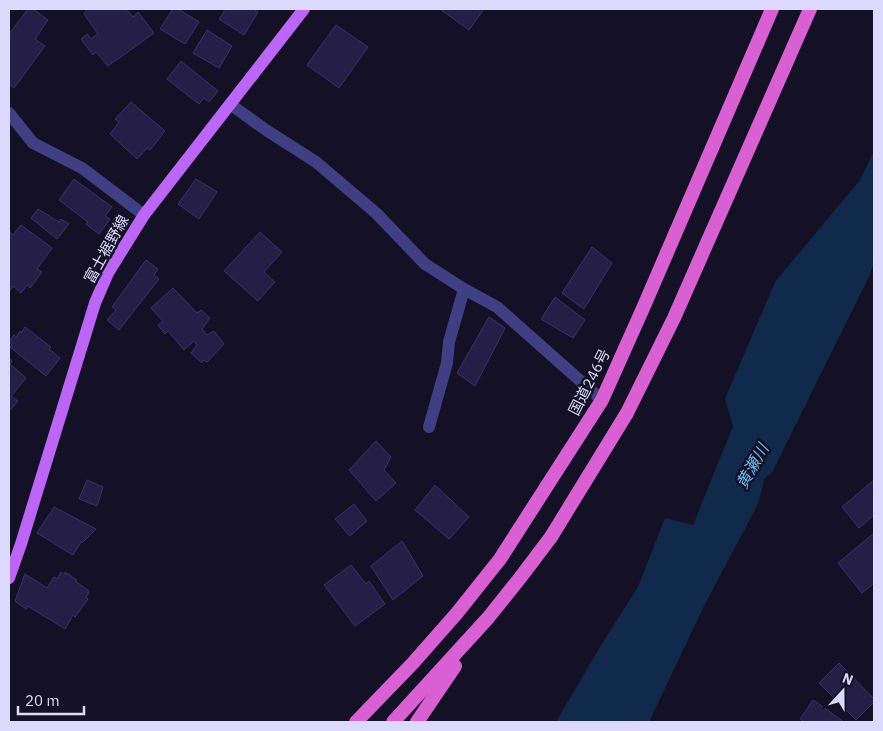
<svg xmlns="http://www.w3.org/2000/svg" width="883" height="731" viewBox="0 0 883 731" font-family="'IBM Plex Sans','Noto Sans JP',sans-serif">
<rect width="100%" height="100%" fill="#141127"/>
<!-- water -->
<polygon fill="#11294b" points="874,151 874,257 870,266 796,351 758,504 704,606 649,722 556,722 600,647 638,587 665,518 693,525 733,426 725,399 775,282 860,180"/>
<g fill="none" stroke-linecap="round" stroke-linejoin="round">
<!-- river -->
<polyline stroke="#11294b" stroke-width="40" points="756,460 851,268 874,198"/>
</g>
<!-- building -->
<g fill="#251e47" stroke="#3c3172">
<polygon points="28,9 33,9 48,20 35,39 45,46 14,88 9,84 9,34"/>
<polygon points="86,9 126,9 133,17 138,12 154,33 108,66 96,52 93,55 81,39 87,34 91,39 98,34 84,14 87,10"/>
<polygon points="173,9 178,9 199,22 185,44 160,29"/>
<polygon points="226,9 253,9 258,12 244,35 219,19"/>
<polygon points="440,9 484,9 469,30"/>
<polygon points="336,25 368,47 339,88 307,65"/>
<polygon points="207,30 232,46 219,68 193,53"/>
<polygon points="181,61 218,91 209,102 204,98 199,104 167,79"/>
<polygon points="131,102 165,131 150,150 147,148 137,159 110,134 119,122 115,119"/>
<polygon points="74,179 112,207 105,216 110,219 99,234 86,224 88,222 59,200"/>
<polygon points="196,179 217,192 199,219 178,204"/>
<polygon points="38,209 59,222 61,219 69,224 57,239 31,218"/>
<polygon points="21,225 52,248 37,269 42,272 30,288 27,285 21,293 13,286 9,292 9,231 13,235"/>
<polygon points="260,232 282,252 264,272 275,282 258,301 224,271"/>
<polygon points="592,247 612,263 584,309 562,293"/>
<polygon points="146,260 158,269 154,275 159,279 119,330 107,320 116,310 112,307"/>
<polygon points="173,288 197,313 201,310 210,318 202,329 207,335 214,331 224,344 207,362 203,360 202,363 191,353 197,345 194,341 184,350 168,331 165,334 158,325 163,321 151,308"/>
<polygon points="555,297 585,320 573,338 541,319"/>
<polygon points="489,317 505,328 475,386 457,373"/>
<polygon points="25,327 51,347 49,349 60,358 46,376 10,347 12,345 9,342 14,335 16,337 20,331 21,333"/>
<polygon points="9,358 12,361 10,364 26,378 11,396 18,401 9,411"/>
<polygon points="376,441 391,457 384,470 396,483 376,501 349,470"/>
<polygon points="87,480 103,487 97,506 79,499"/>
<polygon points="874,480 874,515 859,528 842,507"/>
<polygon points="435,485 469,517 449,539 415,510"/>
<polygon points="354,504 367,521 350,536 335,519"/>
<polygon points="54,507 96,529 83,542 81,542 73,555 37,533"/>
<polygon points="874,533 874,583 862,593 838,563"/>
<polygon points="402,541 423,576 393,600 371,566"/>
<polygon points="351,565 366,584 369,581 385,604 355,626 324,585"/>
<polygon points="61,572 65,575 65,572 77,580 75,581 89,591 87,592 89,593 86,597 88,599 75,617 73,615 65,629 28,606 26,609 15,601 25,574 47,588 54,577 57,579"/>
<polygon points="839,663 874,699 874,702 856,720 819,683"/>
<polygon points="813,700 844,722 804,722 800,719"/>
</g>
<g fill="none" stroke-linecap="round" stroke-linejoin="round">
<!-- minor -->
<g stroke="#3f3f83" stroke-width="12">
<polyline points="230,104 266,130 316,162 376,213 425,264 464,289 497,307 602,400"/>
<polyline points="9,113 33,143 82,168 144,215"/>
<polyline points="429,427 447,363 449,342 464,289"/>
</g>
<!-- primary -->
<polyline stroke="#bb66f7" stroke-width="12" points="9,578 21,544 95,303 108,273 144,215 304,9"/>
<!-- trunk -->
<g stroke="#d860d2" stroke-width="14">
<polyline points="356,722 413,663 457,613 500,559 602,400 644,306 772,9"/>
<polyline points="393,722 488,618 520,578 551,537 627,413 674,318 810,9"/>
<polyline points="417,722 455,666"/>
</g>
</g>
<g text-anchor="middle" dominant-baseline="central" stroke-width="5" stroke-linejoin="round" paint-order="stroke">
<!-- street labels -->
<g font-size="15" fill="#dcd9fd" stroke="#141127">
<text transform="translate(106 249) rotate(-61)">富士裾野線</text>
<text transform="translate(589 382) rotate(-63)">国道246号</text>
</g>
<!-- water labels -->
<g font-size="16" font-style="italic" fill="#6dbdf7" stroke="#141127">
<text transform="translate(752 466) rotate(-61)">黄瀬川</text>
</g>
</g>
<!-- border -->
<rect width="883" height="731" fill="none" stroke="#dcd9fd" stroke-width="20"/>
<!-- north arrow -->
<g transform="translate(843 691) rotate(21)" stroke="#141127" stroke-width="4" paint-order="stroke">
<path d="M0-4L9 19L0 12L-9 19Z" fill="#dcd9fd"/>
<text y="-8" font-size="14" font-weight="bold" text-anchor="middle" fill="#dcd9fd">N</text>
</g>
<!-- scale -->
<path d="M18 706v8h66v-8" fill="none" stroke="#dcd9fd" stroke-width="2.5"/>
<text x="25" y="706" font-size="15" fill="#dcd9fd" stroke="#141127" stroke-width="4" paint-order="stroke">20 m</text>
</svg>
